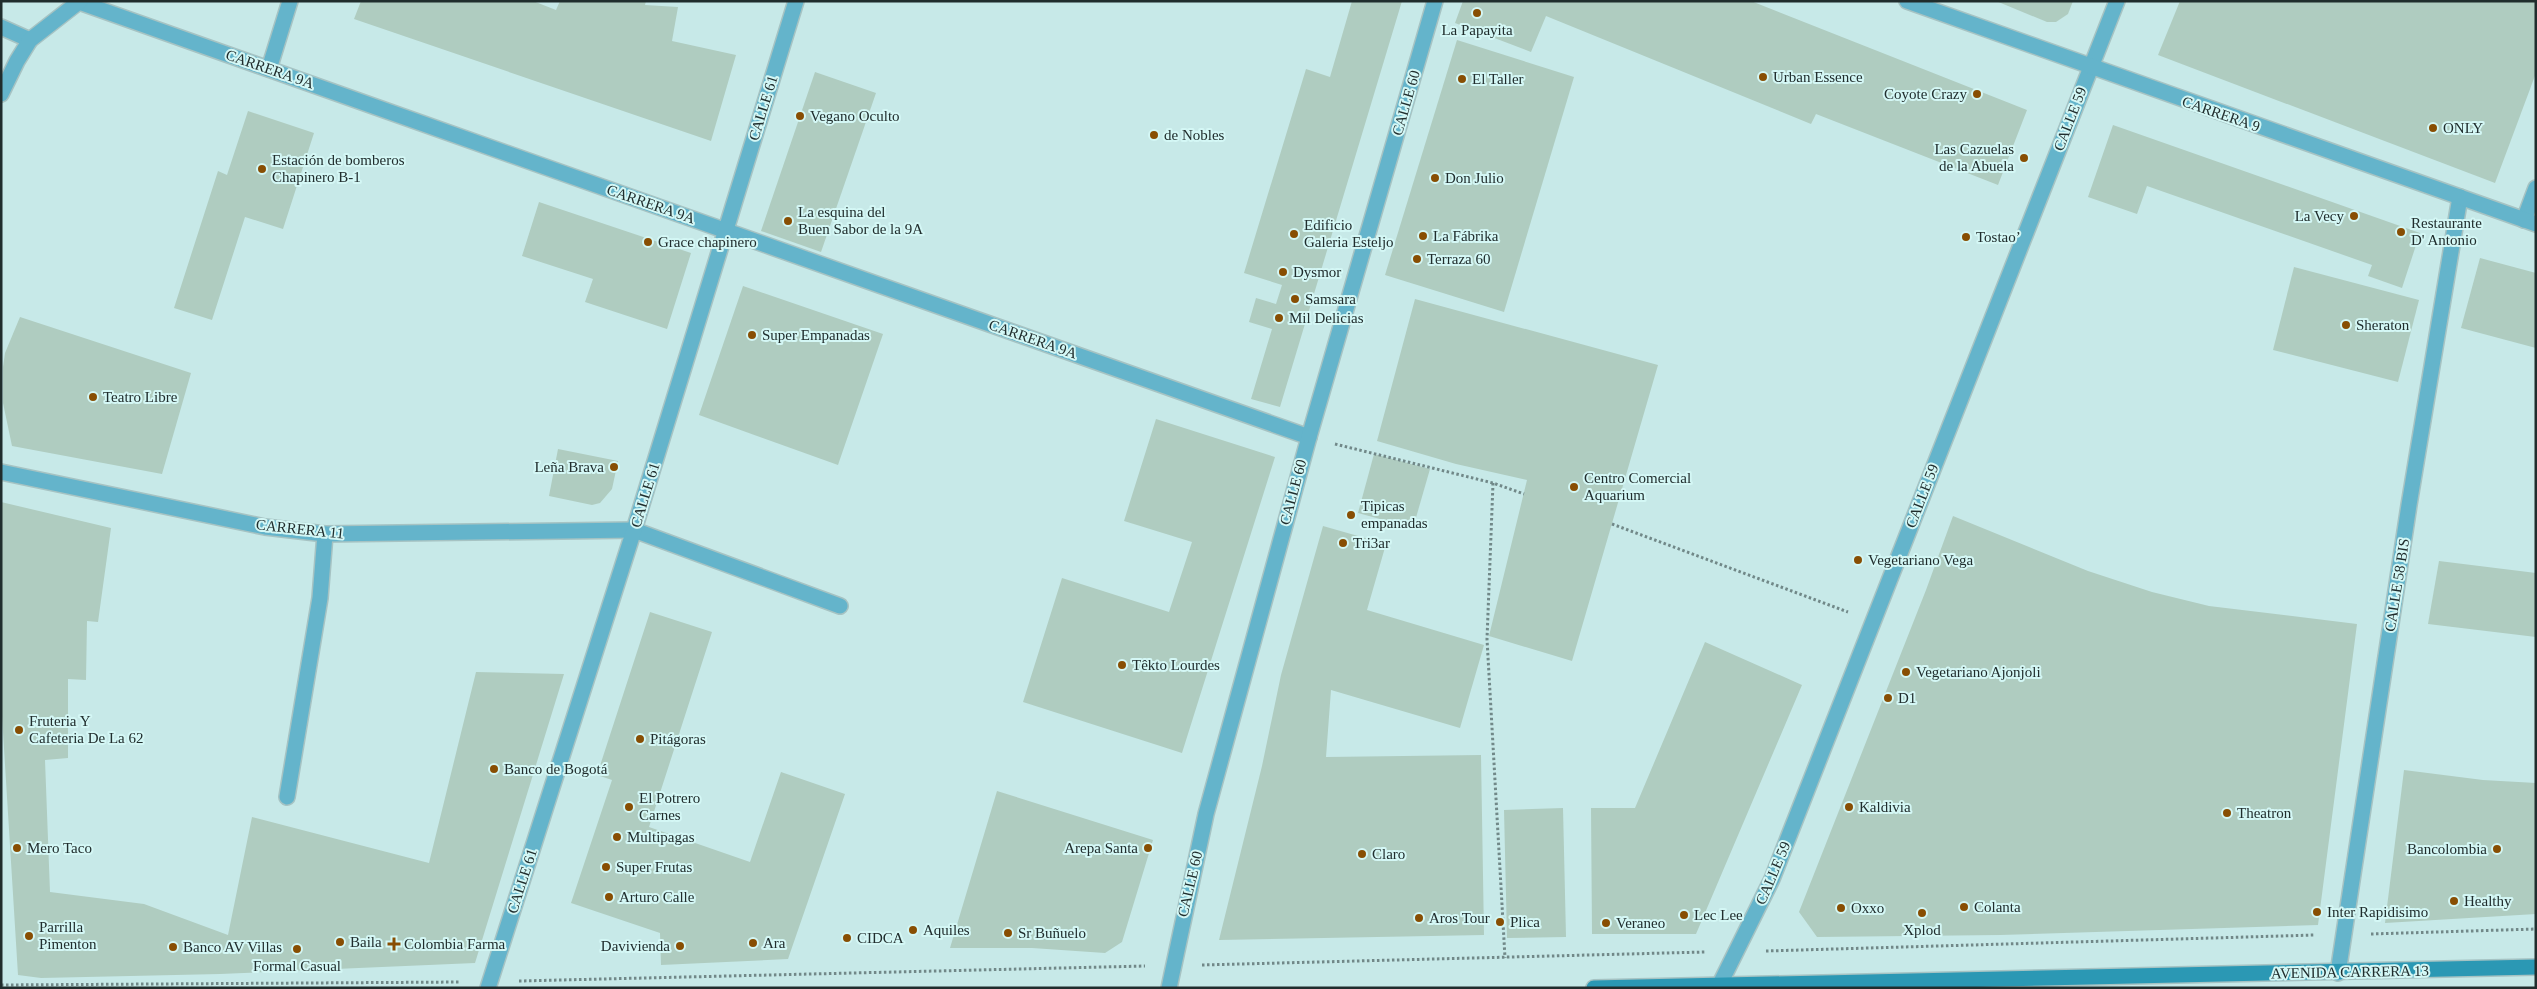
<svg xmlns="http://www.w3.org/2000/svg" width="2537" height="989" viewBox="0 0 2537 989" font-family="Georgia,serif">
<rect width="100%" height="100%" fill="#c7e9e8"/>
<!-- building -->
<g fill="#afccc0">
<polygon points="361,1 533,1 556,10 560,1 646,1 645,5 678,7 672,41 736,55 711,141 354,19"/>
<polygon points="1352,1 1402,1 1280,407 1251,399 1272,329 1249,322 1256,298 1276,304 1282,285 1244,273 1306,69 1330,77"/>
<polygon points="1463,1 1751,1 2027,110 1998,185 1816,114 1811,124 1546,16 1531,52 1455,23"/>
<polygon points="1996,1 2073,1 2068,14 2056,22 2047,22"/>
<polygon points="2180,1 2536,1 2536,73 2495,183 2158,55"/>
<polygon points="1457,40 1574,77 1504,312 1385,275"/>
<polygon points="815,72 876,93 821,252 761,231"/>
<polygon points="248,111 314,133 283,229 245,217 212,320 174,308 218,171 227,175"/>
<polygon points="2113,125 2420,233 2402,288 2368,276 2372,265 2147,186 2137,214 2088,197"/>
<polygon points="539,202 691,253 667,329 585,302 593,279 522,256"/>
<polygon points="2480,258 2536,273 2536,348 2461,328"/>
<polygon points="2294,267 2419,300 2398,382 2273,350"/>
<polygon points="743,286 883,334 838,465 699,415"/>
<polygon points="1415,299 1658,365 1572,661 1489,636 1527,480 1456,464 1377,441"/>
<polygon points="20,317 191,373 162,474 12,446 3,403 3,367 5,353"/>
<polygon points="1156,419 1275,457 1182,753 1023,702 1062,578 1169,612 1192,542 1124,521"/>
<polygon points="558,449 618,461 612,489 600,503 592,505 549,496"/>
<polygon points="1374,454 1430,469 1413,528 1358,513"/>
<polygon points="1,502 111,528 98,622 87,621 86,680 68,679 68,758 45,760 50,892 144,904 228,935 252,817 429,863 476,672 564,674 475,963 220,974 41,978 18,975 1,700"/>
<polygon points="1953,516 2088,571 2152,592 2209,606 2357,624 2318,925 2000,935 1817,937 1799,912 1926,590"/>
<polygon points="1323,526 1386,544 1367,610 1484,645 1460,728 1331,690 1326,757 1481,755 1484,935 1219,940 1262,766 1281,675"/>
<polygon points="2439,561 2536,573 2536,637 2428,624"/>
<polygon points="650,612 712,632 649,827 750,862 781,772 845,794 788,959 661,965 660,933 571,903 612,780 597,775"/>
<polygon points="1705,642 1802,685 1696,934 1592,934 1591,808 1635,808"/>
<polygon points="2404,770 2483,780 2536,783 2536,914 2385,923"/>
<polygon points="997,791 1153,840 1122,942 1105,953 1032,948 950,948"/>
<polygon points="1563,808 1566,937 1507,938 1504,810"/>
</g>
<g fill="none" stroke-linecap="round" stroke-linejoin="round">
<!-- service casing -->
<g stroke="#a6c3c3" stroke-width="18">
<g id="service">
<polyline points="269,69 290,1"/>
<polyline points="2524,220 2536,188"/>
<polyline points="634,530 840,606"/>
<polyline points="287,797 320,598 325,534"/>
</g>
</g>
<!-- minor casing -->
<g stroke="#a6c3c3" stroke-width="18">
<g id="minor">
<polyline points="79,2 1309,437"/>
<polyline points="1,472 265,527 325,534 634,530"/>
<polyline points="2338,973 2409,505 2460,197"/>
<polyline points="488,988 634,530 796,1"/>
<polyline points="1718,988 1772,879 2117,1"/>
</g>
</g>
<!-- tertiary casing -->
<g stroke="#a6c3c3" stroke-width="18">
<g id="tertiary">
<polyline points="1907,1 2536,224"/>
<polyline points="1,27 30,40"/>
<polyline points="1,94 17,61 30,40 80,1"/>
<polyline points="1169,988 1206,814 1309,437 1435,1"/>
</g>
</g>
<!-- secondary casing -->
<g stroke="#a6c3c3" stroke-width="18">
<polyline id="secondary" points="1594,988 2536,967"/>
</g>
<!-- path -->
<g stroke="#718888" stroke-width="3" stroke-dasharray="2.5 2.5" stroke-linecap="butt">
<polyline points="1335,444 1493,483 1524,494"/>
<polyline points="1493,483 1487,639 1505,958"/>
<polyline points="1612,524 1848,612"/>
<polyline points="2371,934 2536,929"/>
<polyline points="1766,951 2315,935"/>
<polyline points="1202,965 1705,952"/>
<polyline points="519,981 1145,966"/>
<polyline points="1,985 461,982"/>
</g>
<!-- service -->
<use href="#service" stroke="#64b4cb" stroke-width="15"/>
<!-- minor -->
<use href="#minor" stroke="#64b4cb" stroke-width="15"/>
<!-- tertiary -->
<use href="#tertiary" stroke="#64b4cb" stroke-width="15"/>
<!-- secondary -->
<use href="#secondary" stroke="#2b98b4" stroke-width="15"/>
</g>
<!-- markers -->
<g fill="#884e03" stroke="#d4f7f5" stroke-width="2">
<circle cx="1477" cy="13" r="5"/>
<circle cx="1763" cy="77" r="5"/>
<circle cx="1462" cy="79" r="5"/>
<circle cx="1977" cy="94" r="5"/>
<circle cx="800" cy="116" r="5"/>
<circle cx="2433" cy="128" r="5"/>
<circle cx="1154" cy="135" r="5"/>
<circle cx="2024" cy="158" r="5"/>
<circle cx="262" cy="169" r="5"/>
<circle cx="1435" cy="178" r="5"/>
<circle cx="2354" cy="216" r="5"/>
<circle cx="788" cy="221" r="5"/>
<circle cx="2401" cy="232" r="5"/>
<circle cx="1294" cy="234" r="5"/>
<circle cx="1423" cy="236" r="5"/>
<circle cx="1966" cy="237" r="5"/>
<circle cx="648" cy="242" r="5"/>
<circle cx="1417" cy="259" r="5"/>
<circle cx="1283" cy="272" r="5"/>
<circle cx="1295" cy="299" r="5"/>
<circle cx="1279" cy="318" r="5"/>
<circle cx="2346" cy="325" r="5"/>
<circle cx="752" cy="335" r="5"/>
<circle cx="93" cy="397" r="5"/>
<circle cx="614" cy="467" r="5"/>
<circle cx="1574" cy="487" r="5"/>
<circle cx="1351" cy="515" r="5"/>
<circle cx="1343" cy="543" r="5"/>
<circle cx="1858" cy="560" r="5"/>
<circle cx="1122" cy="665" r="5"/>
<circle cx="1906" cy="672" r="5"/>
<circle cx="1888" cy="698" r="5"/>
<circle cx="19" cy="730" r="5"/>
<circle cx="640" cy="739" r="5"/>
<circle cx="494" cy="769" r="5"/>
<circle cx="629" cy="807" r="5"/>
<circle cx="1849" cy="807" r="5"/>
<circle cx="2227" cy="813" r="5"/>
<circle cx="617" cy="837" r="5"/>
<circle cx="17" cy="848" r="5"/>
<circle cx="1148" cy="848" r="5"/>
<circle cx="2497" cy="849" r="5"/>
<circle cx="1362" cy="854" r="5"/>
<circle cx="606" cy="867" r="5"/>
<circle cx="609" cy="897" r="5"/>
<circle cx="2454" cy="901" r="5"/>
<circle cx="1964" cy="907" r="5"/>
<circle cx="1841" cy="908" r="5"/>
<circle cx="2317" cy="912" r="5"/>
<circle cx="1922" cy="913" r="5"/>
<circle cx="1684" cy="915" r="5"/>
<circle cx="1419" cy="918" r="5"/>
<circle cx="1500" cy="922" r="5"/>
<circle cx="1606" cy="923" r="5"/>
<circle cx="913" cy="930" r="5"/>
<circle cx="1008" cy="933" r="5"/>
<circle cx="29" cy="936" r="5"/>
<circle cx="847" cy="938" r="5"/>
<circle cx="340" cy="942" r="5"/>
<circle cx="753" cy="943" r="5"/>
<path d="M391.5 936.5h5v5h5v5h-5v5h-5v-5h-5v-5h5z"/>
<circle cx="680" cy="946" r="5"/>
<circle cx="173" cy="947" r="5"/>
<circle cx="297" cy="949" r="5"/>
</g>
<g text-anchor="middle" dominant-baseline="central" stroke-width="4" stroke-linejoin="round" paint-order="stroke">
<!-- poi labels -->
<g font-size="15" fill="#202d2d" stroke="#d4f7f5" text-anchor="start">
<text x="1477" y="30" text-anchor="middle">La Papayita</text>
<text x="1773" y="77">Urban Essence</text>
<text x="1472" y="79">El Taller</text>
<text x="1967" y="94" text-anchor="end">Coyote Crazy</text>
<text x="810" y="116">Vegano Oculto</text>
<text x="2443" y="128">ONLY</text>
<text x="1164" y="135">de Nobles</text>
<text x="2014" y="149" text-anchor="end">Las Cazuelas<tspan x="2014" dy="17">de la Abuela</tspan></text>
<text x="272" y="160">Estación de bomberos<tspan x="272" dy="17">Chapinero B-1</tspan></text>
<text x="1445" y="178">Don Julio</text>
<text x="798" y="212">La esquina del<tspan x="798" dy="17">Buen Sabor de la 9A</tspan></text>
<text x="2344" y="216" text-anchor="end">La Vecy</text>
<text x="2411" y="223">Restaurante<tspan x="2411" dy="17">D' Antonio</tspan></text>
<text x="1304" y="225">Edificio<tspan x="1304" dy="17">Galeria Esteljo</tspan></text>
<text x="1433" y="236">La Fábrika</text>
<text x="1976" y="237">Tostao’</text>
<text x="658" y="242">Grace chapinero</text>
<text x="1427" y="259">Terraza 60</text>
<text x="1293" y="272">Dysmor</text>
<text x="1305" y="299">Samsara</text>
<text x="1289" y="318">Mil Delicias</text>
<text x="2356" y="325">Sheraton</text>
<text x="762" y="335">Super Empanadas</text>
<text x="103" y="397">Teatro Libre</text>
<text x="604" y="467" text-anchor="end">Leña Brava</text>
<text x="1584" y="478">Centro Comercial<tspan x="1584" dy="17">Aquarium</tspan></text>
<text x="1361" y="506">Tipicas<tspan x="1361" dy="17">empanadas</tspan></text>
<text x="1353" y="543">Tri3ar</text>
<text x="1868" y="560">Vegetariano Vega</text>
<text x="1132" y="665">Têkto Lourdes</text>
<text x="1916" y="672">Vegetariano Ajonjoli</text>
<text x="1898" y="698">D1</text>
<text x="29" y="721">Fruteria Y<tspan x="29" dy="17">Cafeteria De La 62</tspan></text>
<text x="650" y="739">Pitágoras</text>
<text x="504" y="769">Banco de Bogotá</text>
<text x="639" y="798">El Potrero<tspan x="639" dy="17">Carnes</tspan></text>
<text x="1859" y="807">Kaldivia</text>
<text x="2237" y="813">Theatron</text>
<text x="627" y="837">Multipagas</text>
<text x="27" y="848">Mero Taco</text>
<text x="1138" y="848" text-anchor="end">Arepa Santa</text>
<text x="2487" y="849" text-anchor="end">Bancolombia</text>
<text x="1372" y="854">Claro</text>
<text x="616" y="867">Super Frutas</text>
<text x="619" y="897">Arturo Calle</text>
<text x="2464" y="901">Healthy</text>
<text x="1974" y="907">Colanta</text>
<text x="1851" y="908">Oxxo</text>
<text x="2327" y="912">Inter Rapidisimo</text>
<text x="1694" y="915">Lec Lee</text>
<text x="1429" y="918">Aros Tour</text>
<text x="1510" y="922">Plica</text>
<text x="1616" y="923">Veraneo</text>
<text x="39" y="927">Parrilla<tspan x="39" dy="17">Pimenton</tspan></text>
<text x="923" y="930">Aquiles</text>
<text x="1922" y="930" text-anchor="middle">Xplod</text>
<text x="1018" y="933">Sr Buñuelo</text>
<text x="857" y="938">CIDCA</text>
<text x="350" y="942">Baila</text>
<text x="763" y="943">Ara</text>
<text x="404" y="944">Colombia Farma</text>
<text x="670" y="946" text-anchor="end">Davivienda</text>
<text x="183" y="947">Banco AV Villas</text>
<text x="297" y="966" text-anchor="middle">Formal Casual</text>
</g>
<!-- street labels -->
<g font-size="15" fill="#202d2d" stroke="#d4f7f5">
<text transform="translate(270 69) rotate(19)">CARRERA 9A</text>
<text transform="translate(1406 103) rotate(-74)">CALLE 60</text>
<text transform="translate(763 108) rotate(-73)">CALLE 61</text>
<text transform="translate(2221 114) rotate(19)">CARRERA 9</text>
<text transform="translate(2070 119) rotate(-69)">CALLE 59</text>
<text transform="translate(651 204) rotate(19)">CARRERA 9A</text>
<text transform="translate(1033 339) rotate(19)">CARRERA 9A</text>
<text transform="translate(1293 492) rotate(-75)">CALLE 60</text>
<text transform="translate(645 495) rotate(-73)">CALLE 61</text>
<text transform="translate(1922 496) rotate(-69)">CALLE 59</text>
<text transform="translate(300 529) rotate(6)">CARRERA 11</text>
<text transform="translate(2397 585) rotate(-81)">CALLE 58 BIS</text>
<text transform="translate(1773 873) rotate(-67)">CALLE 59</text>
<text transform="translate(522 881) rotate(-72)">CALLE 61</text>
<text transform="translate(1190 884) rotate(-77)">CALLE 60</text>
<text transform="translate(2350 972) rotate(-1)">AVENIDA CARRERA 13</text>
</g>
</g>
<!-- border -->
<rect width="2537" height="989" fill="none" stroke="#202d2d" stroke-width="5"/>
</svg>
